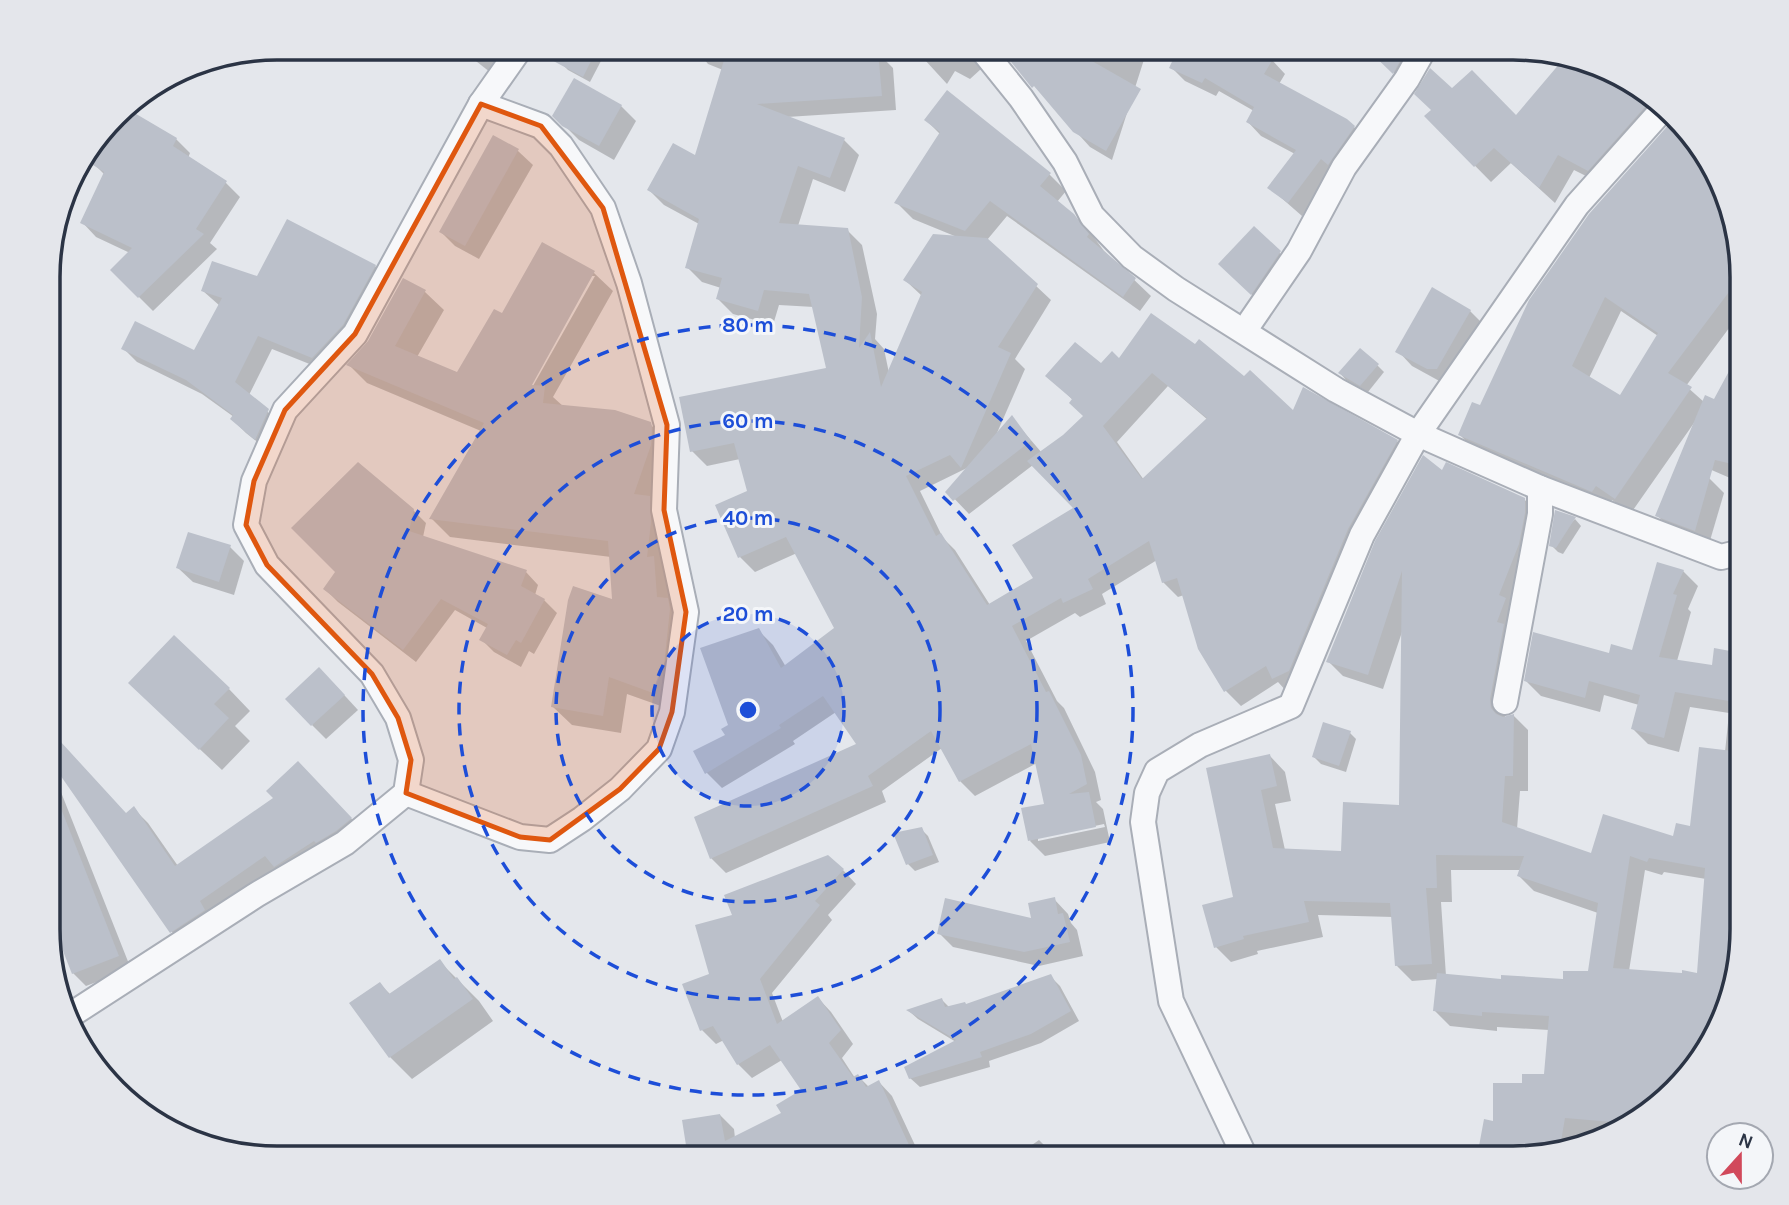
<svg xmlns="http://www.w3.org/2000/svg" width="1789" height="1205" viewBox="0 0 1789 1205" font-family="Karla,sans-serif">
<rect width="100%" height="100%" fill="#e4e7ec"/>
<!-- shadow -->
<g fill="#0003" fill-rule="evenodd">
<polygon points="458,47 527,47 495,76"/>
<path d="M694,47h149l-4,8 39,-2 15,15 3,42 -109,7 57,23 15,15 -14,37 -32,-13 -15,47 49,4 15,15 15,69 -2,25 9,10 5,24 33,-77 -17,-16 52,-43 -44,-18 -16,-16 43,-69 -14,-14 22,-28 102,83 16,16 -9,11 16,13 17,17 14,19 47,45 -11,15 -133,-95 -20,24 64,60 -36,59 10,10 -28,64 15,-15 30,35 22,-17 21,-20 -12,-16 -25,-24 71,-16 125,19 50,34 103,28 15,15 -124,237 -10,-11 -37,24 -15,-15 -42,-96 -6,2 -15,-15 -6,-22 -55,34 4,10 -26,13 -5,-4 -49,28 31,60 7,7 31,64 6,28 -5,2 7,7 7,33 -65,14 -15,-15 16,-36 -9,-42 -62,33 -15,-15 -18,-33 -60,43 4,11 -160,71 -15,-15 147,-113 -22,-33 -43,29 2,3 -73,44 -15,-15 -11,-22 31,-15 31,-106 15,15 13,22 50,-39 -39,-75 -42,19 -15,-15 10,-65 -10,-33 -33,7 -15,-15 136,-82 -14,-62 -35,-2 -6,20 -40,-11 -15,-15 3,-11 -19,-6 -15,-15 12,-43 -35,-19 -15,-15 47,-32 27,-88 -15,-6zM1168,386l40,34 -64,60 -27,-38zM1033,465l42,43 -40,71 -45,26 -35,-55 -12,-12 -23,-47 49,-24 -21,25 21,22zM1104,824l1,3 -67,14v-3z"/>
<polygon points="913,47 994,47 981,58 981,69 970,79 955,71 947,84"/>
<polygon points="997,47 1096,47 1099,51 1101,47 1148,47 1112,160 1090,147 1000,48"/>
<polygon points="1367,47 1407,48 1421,63 1408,86"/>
<polygon points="596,52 602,59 590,82 568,70 561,63"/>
<polygon points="1558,55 1586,59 1640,86 1667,115 1604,185 1574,170 1555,203 1511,163 1491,182 1426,116 1452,91 1517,118 1564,62"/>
<polygon points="1272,60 1285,74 1279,84 1354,127 1367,141 1336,171 1302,216 1270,188 1295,154 1261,136 1248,122 1254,111 1219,91 1216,96 1185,81 1171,67"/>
<polygon points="574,80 621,106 636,121 614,160 579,140 555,116"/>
<path d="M1674,122l37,40 30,100v50l-55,74 18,16h10l27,-49v124l-10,-2 -1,3 -30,-13 -6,-42 -63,90 -19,-13 -4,7 -132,-56 -16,-16 21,-28 109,-192zM1621,311l37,25 -37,61 -32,-19z"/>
<polygon points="494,137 518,151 533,165 479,259 455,246 441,232"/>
<polygon points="176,139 190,153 188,158 226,183 240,197 210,243 217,249 153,311 112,270 130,253 96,237 82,222 105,175 95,165"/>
<polygon points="1254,228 1294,267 1266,308 1235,279"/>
<path d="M543,244l51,29 19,18 -60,106 11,10 86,17 19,19 5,164 -2,103 -45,-16 -6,39 -49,-8 -19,-18 61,-106 -3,-44 -161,-20 -18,-18 49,-88 -114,-48 -18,-18 20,-23 34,-62 22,12 19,18 -27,47 41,18 44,-59zM591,276h4l-66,117 -3,-2z"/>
<polygon points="375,266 389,280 327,371 272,349 249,395 282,425 270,452 246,433 232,419 234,417 202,394 137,362 123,348 195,352 220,306 203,291 258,278"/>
<polygon points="1470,311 1484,325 1443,383 1412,366 1398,351"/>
<polygon points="1377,365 1384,372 1368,392 1346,380 1340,373"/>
<path d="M1443,472l81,27 16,16 -35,200v3l8,-3 15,15v61h-8l-3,38 75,26 83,-16 16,-11 34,-76 4,-39 -39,-6 -11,45 -31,-8 -15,-15 6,-24 -35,-10 -4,17 -59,-16 -15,-15 84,-26 23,-3 50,-81 15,15 -10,23 3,3 -14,49 36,6 2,-17 26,4v289l-38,113 -76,71 -100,30h-48l6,-36 10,2 29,-39 22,-8 3,-46 -52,-3v4l-47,-5 -15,-15 3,-32 -26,2 -15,-15 -4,-49 -75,-2 5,22 -66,14 1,3 -27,8 -15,-15 19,-49 -27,-129 62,-13 15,16 6,29 -16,3 10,46 58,2 57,-46 2,-174 -19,57 -40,-13 -15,-15zM1451,870h70l-2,6 15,15 64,22 -9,60 -25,8h-61l-57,-5 -5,-74h11zM1645,870l17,5 2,-3 42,7 -8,96 -69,-4z"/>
<polygon points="1709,478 1724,493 1709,544 1671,530 1657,515"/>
<polygon points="413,510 426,523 423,537 526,572 538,585 535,595 544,600 557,613 534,654 529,651 521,667 494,652 481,639 487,628 455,610 416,662 338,602 325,589"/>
<polygon points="1575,519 1581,526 1563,554 1558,552 1551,545"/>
<polygon points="230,547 244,561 234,595 193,582 178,568"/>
<polygon points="334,684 358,710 326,739 312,725"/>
<polygon points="229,689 250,711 235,726 250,741 222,770 152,704"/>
<polygon points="1350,733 1356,739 1346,772 1321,764 1314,757"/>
<polygon points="49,771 55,777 131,969 86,986 73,973 65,951 49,937 49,838 57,832 49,824"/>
<polygon points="312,777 365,833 186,946 172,932 127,814 134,809 148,823 178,866 276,798"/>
<polygon points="921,829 928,836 939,862 915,871 908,864"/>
<polygon points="843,870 856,884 828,915 832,920 772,993 783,1022 818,998 831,1012 853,1044 842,1058 855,1078 858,1076 869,1087 879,1082 892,1096 921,1158 690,1158 720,1115 734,1129 735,1138 784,1114 803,1091 782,1060 752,1078 738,1064 724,1040 716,1044 702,1030 711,975 734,916"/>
<polygon points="1054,899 1068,914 1071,923 1077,930 1083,956 1039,966 953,947 939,933 1034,920"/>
<polygon points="439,961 479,1001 493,1021 412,1079 390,1057 352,1004 380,984 391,995"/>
<polygon points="1050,976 1060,986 1079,1021 1041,1043 989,1061 990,1067 920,1087 910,1078 956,1042 918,1019 909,1011 942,1000 950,1008 967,1006"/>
<polygon points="1039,1140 1056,1157 1015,1157"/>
</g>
<!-- building -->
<g fill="#bbc0ca" fill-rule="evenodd">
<polygon points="536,47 598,47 583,77 535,51"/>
<path d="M728,47h98l-3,7 55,-3 4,45 -125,8 88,34 -15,40 -32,-12 -19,57 69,5 14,69 -3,51 11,-16 11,55 41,-95 -19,-12 30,-46 54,4 51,46 -40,63 13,6 -50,115 -11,-13 -44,21 30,60 5,-3 46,72 46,-27 -21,-33 61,-37 -46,-47 36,-26 20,-19 -14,-13 3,-4 -27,-23 30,-34 26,21 11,-12 7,7 32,-45 44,31 4,-5 45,37 6,-6 43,40 10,-23 95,53 -50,89 -59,142 -17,8 -6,-13 -42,26 -26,-43 -21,-71 -15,5 -13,-42 -61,38 5,10 -30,14 -2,-5 -49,28 34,66 3,-1 32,64 6,29 -18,10 20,-2 7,35 -68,14 -7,-33 23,-4 -13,-60 -72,38 -28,-51 -63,45 5,10 -163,73 -16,-42 162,-73 -33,-48 -44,29 2,3 -76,46 -12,-23 32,-16 -4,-6 7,-4 -28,-77 59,-20 22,40 53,-40 -48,-91 -48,21 -23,-53 32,-14 -13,-48 -44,9 -11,-55 147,-29 -17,-74 -45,-4 -6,21 -42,-12 6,-21 -37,-10 14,-49 -52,-29 26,-47 22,12zM1152,373l55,45 -65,61 -39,-53z"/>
<polygon points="999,47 1077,47 1085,57 1141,89 1106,151 1073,132 1034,86 1032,88"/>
<polygon points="1179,47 1253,47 1273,59 1264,74 1347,119 1355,126 1328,165 1321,159 1288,203 1267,188 1296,150 1246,122 1254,107 1205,78 1202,83 1169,68"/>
<polygon points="1365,47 1408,47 1393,74"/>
<polygon points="1566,56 1586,59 1640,86 1652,99 1588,171 1558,155 1539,188 1494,148 1474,167 1424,116 1431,110 1414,94 1430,68 1452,88 1472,70 1516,115"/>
<polygon points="574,78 622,105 599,146 562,126 552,116"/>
<polygon points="947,90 1051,173 1040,186 1074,214 1089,234 1087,237 1136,278 1123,297 990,201 965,231 894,203 940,132 924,120"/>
<polygon points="126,108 177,138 173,146 227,181 196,229 204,234 138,298 110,270 132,248 80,223 104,172 93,165"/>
<path d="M1672,121l39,41 30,100v14l-73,97 24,14 -77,112 -19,-13 -4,6 -134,-57 14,-33 8,3 49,-105 60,-86zM1605,297l53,36 -38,62 -48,-29z"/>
<polygon points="493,135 519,149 465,246 439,232"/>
<polygon points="287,219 376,265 343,325 312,358 258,336 235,382 269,409 255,440 230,419 233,415 186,380 121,349 135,321 194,350 222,298 201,291 212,261 257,276"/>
<polygon points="1254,226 1281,251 1251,295 1218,264"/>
<polygon points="542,242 595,271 532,385 545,386 543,403 615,410 651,422 652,427 651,445 634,494 650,496 651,522 647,557 654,556 657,597 668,598 670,609 664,664 653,693 609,677 603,716 551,707 568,600 573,586 612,599 608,541 429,519 484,423 346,365 368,341 403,278 426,290 395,346 457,372 494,309 502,313"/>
<polygon points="1432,287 1471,310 1437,369 1427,369 1395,352"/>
<polygon points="1360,348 1379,364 1360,386 1338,373"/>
<polygon points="1741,349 1741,466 1715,460 1695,531 1655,516 1705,395 1714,399"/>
<polygon points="1012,415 1031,441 953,501 945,492"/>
<path d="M1423,455l19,15 4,-8 79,36v15l-6,31 -20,51 7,3 -9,24 7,2 -14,75 1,9 5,6 7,3 11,-3 -1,62h-8l-3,46 89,31 12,-39 70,22 3,-13 14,3 9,-79 42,5v151l-4,53 -34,100 -76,71 -15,5 1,-10 -48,-4 -5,29 -33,10h-50l7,-38 9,2v-38h29v-9h22l5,-58 -67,-4v4l-49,-5 4,-38 64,6v-4l62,4v-8h25l10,-68 -81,-27 7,-20 -88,-1 1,33h-11l6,76 -37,2 -5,-63 -86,-2 5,21 -66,14 1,3 -30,9 -12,-43 31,-8 -27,-129 64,-14 7,32 -16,4 12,58 68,3 2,-49 56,3 3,-234 -34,104 -42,-13 49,-121zM1630,856l17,6 2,-4 56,10 -8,105 -15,-3v3l-69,-5z"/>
<polygon points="358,462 414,509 409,531 527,570 521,586 545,599 521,643 516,640 507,655 479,640 488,624 441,599 403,650 323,589 335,572 291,528"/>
<polygon points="1555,510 1576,517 1556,548 1549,546"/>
<polygon points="188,532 231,545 219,582 176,568"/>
<polygon points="1657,562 1684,570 1673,594 1677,595 1659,657 1712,665 1714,648 1741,653 1741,703 1675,692 1664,738 1631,729 1640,695 1589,681 1585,698 1524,681 1533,632 1609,653 1611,644 1632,650"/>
<polygon points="174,635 230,688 214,704 229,718 199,750 128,683"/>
<polygon points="319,667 345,695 311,726 285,699"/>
<polygon points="1323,722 1351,731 1339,766 1312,757"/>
<polygon points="49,729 126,813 134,806 175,866 273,798 266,791 298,761 352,818 336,831 316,843 314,841 274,867 265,856 200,901 205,910 170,933 49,759"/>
<polygon points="51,783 119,956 72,974 49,915"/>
<polygon points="922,827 933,855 906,865 893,833"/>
<polygon points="828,855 844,869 815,901 820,905 760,979 777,1024 818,996 841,1030 829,1043 853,1077 858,1074 866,1087 879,1080 915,1158 688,1158 682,1120 720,1114 725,1141 781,1113 776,1105 801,1090 770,1045 737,1065 713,1026 700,1031 682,984 709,974 695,925 732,915 724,895"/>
<polygon points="1055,897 1058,914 1063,913 1070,942 1024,952 937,934 945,898 1031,918 1028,903"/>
<polygon points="440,959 454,979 457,977 473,999 389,1058 349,1003 380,982 389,994"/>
<polygon points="1051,974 1071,1011 1031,1034 980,1052 982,1057 909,1079 904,1067 956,1040 906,1010 942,998 945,1007 965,1002 966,1004"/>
</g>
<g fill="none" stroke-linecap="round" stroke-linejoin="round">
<!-- street casing -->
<g stroke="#a9aeb7" stroke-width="28">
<g id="street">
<polyline points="980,47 1021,98 1065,162 1092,216 1132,257 1176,289 1336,390 1418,434 1540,488 1721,557 1741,552"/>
<polyline points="1251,321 1299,251 1344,167 1407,79 1425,47"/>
<polyline points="1505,702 1540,514 1540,488"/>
<polyline points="406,793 520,837 550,840 582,819 620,789 659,749 672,712 686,612 664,510 667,425 629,283 603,208 561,146 541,126 481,104"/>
<polyline points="69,1016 256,895 345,843 406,793 411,760 398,718 372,674 267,565 246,525 254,481 285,410 355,334 481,104 521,47"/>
<polyline points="1245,1157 1171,1001 1143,822 1147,793 1157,771 1200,745 1291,706 1362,535 1418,434 1577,205 1662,110"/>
</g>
</g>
<!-- street -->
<use href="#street" stroke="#f7f8fa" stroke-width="24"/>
</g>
<!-- marked area -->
<path fill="#df570f" fill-opacity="0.2" stroke="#df570f" stroke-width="5" stroke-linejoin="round" d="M481,104l60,22 62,82 64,217 -3,85 22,102 -14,100 -13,37 -39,40 -70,51 -30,-3 -114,-44 5,-33 -13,-42 -26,-44 -105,-109 -21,-40 8,-44 31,-71 70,-76z"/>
<!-- distance rings -->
<circle cx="748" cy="710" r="96" fill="#1d4ed8" fill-opacity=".12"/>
<g fill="none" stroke="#1d4ed8" stroke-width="3.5" stroke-dasharray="12 9">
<circle cx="748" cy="710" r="96"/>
<circle cx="748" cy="710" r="192"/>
<circle cx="748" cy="710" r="289"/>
<circle cx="748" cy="710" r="385"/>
</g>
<!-- crop -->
<path d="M0 0H1789V1205H0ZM277 60H1513A217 217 0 0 1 1730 277V929A217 217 0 0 1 1513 1146H277A217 217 0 0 1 60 929V277A217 217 0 0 1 277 60Z" fill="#e4e6eb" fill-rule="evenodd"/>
<path fill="none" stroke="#2b3445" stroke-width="3.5" d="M277 60H1513A217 217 0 0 1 1730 277V929A217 217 0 0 1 1513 1146H277A217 217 0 0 1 60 929V277A217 217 0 0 1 277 60Z"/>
<circle cx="748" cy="710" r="10" fill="#1d4ed8" stroke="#f4f6f9" stroke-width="3.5"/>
<g font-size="21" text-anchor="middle" font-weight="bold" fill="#1d4ed8" stroke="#f4f6f9" stroke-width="6" stroke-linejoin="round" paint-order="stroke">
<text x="748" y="332">80 m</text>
<text x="748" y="428">60 m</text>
<text x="748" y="525">40 m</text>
<text x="748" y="621">20 m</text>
</g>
<!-- north arrow -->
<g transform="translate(1740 1156) rotate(21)"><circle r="33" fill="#f4f6f9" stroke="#a4a8b1" stroke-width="2"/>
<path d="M0-5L12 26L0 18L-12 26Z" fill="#d1495b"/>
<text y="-10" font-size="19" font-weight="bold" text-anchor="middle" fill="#2b3445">N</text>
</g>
</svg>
